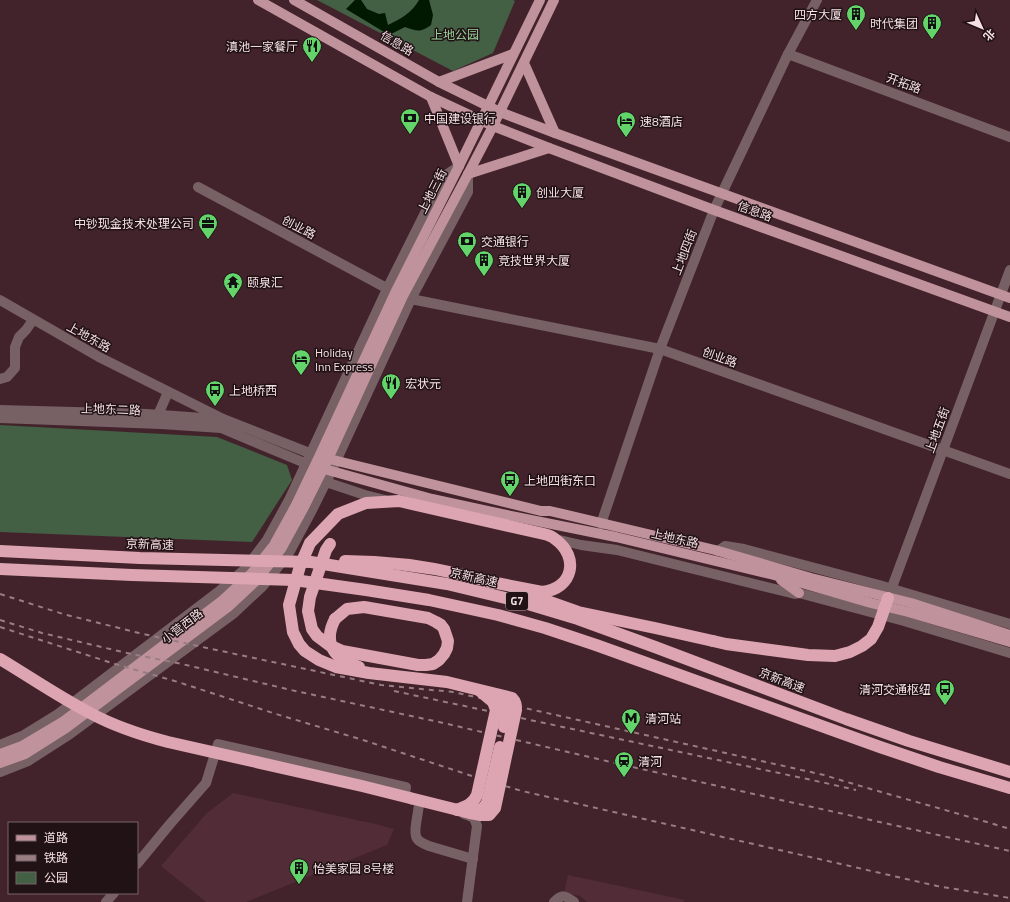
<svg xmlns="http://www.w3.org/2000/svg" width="1010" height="902" viewBox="0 0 1010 902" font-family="'Titillium Web','Noto Sans SC',sans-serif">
<rect width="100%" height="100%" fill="#43232b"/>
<!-- built -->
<g fill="#522c36">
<polygon points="233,793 375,824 394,829 387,845 246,902 206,902 161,866 206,814"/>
<polygon points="568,875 685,900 683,902 587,902 580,896 564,893"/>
</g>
<!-- green -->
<g fill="#435f44">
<polygon points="317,0 513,0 515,1 493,53 453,71"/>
<polygon points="0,425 217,437 287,465 292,480 252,542 0,532"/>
</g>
<!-- water -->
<path fill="#001900" d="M355,0h6l6,9 12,5 6,-1 3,12c12,-6 24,-12 31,-25h10l4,15 -2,10c-11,8 -14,6 -26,2l-16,8 -43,-26z"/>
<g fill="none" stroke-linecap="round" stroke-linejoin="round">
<!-- minor -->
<g stroke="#776165" stroke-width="10">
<polyline points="788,54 1010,137"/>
<polyline points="198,187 392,291"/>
<polyline points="407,297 411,299 660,349 1010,474"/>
<polyline points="0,300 99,357 223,419 317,456"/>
<polyline points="0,379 7,377 15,368 15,347 19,337 26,330 33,320"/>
<polyline points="0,410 147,414 217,419"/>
<polyline points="158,415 168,392"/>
<polyline points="0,418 161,424 221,428 312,466"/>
<polyline points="326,482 365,495 385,500"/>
<polyline points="601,524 660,349 714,210 788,54 817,0"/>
<polyline points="555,539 581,545 617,550 795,594 799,593 904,621 1010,653"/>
<polyline points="718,551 725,546 744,549 879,585 1010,624"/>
<polyline points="888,598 1010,270"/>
<polyline points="0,745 24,735 58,714 218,592 245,569 267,540 289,500 387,289 443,177 459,166"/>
<polyline points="0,772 28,761 70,734 233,614 263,586 289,553 310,514 331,472 411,299 468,192 468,174"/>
<path d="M419,805c-1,6 -2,13 -3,19 -2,14 0,17 13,22l44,13"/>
<polyline points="464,814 467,815 474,818 477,826 467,902"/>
<polyline points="137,864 170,824 206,783 218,744 406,787 405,793 412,800"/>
<polyline points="106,902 114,893"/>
<path d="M554,902c8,-8 11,-7 20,0"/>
</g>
<!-- major -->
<g stroke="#bf929c" stroke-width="10">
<polyline points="258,0 431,97 493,126 549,148 714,210 1010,317"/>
<polyline points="294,0 439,82 500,112 555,133 1010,298"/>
<polyline points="524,63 555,133"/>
<polyline points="439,82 513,54"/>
<polyline points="431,97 459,166"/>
<polyline points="468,174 549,148"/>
<polyline points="321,457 541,511 550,511 715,550 811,578 911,603 1010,635"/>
<polyline points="317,467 432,499 492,512 616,537 774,575 871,603 908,612 1010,642"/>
<polyline points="781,580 799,593"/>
<polyline points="0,754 22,746 64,721 223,600 251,574 274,545 296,505 319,457 395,293 459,166 540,0"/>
<polyline points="0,763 25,754 66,728 228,607 257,580 281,549 304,507 328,459 403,296 468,174 493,126 554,0"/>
</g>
<!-- highway -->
<g stroke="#dca5b1" stroke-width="12">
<polyline points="330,544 326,550 310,597 308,611 312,629 317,636 329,645 342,651 418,665 426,665 433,664 439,660 444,654 447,648 448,641 444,629 441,625 436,622 428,618 364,607 347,609 335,619"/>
<polyline points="713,641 726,644 808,655 835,656 850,652 862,646 871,639 878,627 888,598"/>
</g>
<!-- rail -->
<g stroke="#987d83" stroke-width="2" stroke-dasharray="5 5" stroke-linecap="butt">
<path d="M0,594l63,20 76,19 68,15 174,37 72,7 371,83c61,19 124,35 186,54"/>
<polyline points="0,620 42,633 127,653 182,664 291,690 439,722 628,766 1010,851"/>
<polyline points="0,627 115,664 178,682 276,714 363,740 475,777 522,791 714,835 937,886 1010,898"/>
<polyline points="394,691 821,782 856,790"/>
</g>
<!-- highway-bridge -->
<g stroke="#dca5b1" stroke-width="12">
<polyline points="0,551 140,558 311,562 447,584 518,601 578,619 655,647 846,719 909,741 1010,772"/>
<path d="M345,561c40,0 80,5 119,14 10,3 20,5 30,8"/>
<polyline points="0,569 132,575 294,580 366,590 429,600 498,615 545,628 596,645 880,747 939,767 1010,788"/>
<polyline points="530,595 578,612 655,628 713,641"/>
<path d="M335,619c-13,25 0,40 24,48"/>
<path d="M0,659c30,18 59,38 90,54 24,13 51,22 78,29l194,44 108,27 11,2h8l6,-7 21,-98c0,-5 0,-8 -4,-12l-65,-16 -78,-9 -33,-6 -17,-7 -14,-9 -6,-7 -6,-12 -4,-27 11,-39 10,-23 28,-29 28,-11 33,-2 145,33c4,1 8,2 11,5 25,18 18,50 -13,53l-56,-11"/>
<path d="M499,695c10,11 8,18 5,32"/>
<path d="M457,810c9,-4 16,-6 20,-15l19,-85 -3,-8 -13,-11"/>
<path d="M471,813c8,-2 12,-3 16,-10l13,-56"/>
</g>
</g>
<!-- icons -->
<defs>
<g id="building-pin" transform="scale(1)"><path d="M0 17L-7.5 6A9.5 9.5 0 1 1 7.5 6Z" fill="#62d469" stroke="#201215"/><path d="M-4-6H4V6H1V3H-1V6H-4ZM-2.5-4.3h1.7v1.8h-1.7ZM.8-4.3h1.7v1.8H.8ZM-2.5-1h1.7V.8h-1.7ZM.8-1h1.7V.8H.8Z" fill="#111"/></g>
<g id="restaurant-pin" transform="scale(1)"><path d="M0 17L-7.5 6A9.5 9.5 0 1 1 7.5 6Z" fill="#62d469" stroke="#201215"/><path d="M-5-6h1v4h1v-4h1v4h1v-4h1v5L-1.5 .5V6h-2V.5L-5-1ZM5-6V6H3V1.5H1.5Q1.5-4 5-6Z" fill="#111"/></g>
<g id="bank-pin" transform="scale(1)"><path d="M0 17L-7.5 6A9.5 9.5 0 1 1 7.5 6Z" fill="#62d469" stroke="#201215"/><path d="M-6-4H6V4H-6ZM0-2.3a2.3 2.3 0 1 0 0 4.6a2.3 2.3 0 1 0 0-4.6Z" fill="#111"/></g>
<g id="hotel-pin" transform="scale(1)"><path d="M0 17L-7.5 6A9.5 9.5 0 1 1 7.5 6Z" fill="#62d469" stroke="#201215"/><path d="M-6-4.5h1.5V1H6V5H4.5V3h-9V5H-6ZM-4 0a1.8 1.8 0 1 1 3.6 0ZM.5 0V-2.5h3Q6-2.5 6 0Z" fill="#111"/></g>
<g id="office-pin" transform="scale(1)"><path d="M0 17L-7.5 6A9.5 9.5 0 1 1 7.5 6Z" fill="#62d469" stroke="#201215"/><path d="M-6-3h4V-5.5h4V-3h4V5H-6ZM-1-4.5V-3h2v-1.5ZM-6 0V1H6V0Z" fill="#111"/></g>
<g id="temple-pin" transform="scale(1)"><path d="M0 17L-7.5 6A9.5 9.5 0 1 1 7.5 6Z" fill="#62d469" stroke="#201215"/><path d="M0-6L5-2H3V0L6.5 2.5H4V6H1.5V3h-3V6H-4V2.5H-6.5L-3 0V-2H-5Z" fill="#111"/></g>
<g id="bus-pin" transform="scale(1)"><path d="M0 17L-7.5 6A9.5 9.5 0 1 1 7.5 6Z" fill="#62d469" stroke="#201215"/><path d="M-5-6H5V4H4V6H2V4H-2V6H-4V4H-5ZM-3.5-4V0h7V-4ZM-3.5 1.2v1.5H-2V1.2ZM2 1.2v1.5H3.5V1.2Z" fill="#111"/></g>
<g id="metro-pin" transform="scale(1)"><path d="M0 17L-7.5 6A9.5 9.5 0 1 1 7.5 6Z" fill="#62d469" stroke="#201215"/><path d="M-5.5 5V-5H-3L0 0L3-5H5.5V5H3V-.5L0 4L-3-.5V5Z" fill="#111"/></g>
<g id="station-pin" transform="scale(1)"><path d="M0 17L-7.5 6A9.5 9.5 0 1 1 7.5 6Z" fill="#62d469" stroke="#201215"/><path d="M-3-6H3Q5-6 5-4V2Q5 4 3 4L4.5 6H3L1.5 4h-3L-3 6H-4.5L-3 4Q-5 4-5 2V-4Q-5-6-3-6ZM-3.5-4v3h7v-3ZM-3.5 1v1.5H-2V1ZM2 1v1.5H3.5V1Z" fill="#111"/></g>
</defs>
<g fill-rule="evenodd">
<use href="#building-pin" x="856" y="14"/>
<use href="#building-pin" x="932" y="23"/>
<use href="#restaurant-pin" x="312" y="46"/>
<use href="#bank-pin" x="410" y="118"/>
<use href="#hotel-pin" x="626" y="121"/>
<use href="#building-pin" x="522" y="192"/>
<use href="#office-pin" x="208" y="223"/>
<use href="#bank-pin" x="467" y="241"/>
<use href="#building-pin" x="484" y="260"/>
<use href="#temple-pin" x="233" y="282"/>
<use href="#hotel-pin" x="301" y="359"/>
<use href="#restaurant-pin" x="391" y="383"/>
<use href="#bus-pin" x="215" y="390"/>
<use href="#bus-pin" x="510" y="480"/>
<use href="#bus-pin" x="945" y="689"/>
<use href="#metro-pin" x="631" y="718"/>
<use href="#station-pin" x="624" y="761"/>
<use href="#building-pin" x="299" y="868"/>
</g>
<g text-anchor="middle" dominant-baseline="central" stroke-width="3" stroke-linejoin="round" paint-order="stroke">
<!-- shield labels -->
<rect fill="#201215" stroke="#b6a2a6" stroke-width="1" x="506" y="592" width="22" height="18" rx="3"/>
<g font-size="11" font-weight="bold" fill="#f6e0e4">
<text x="517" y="601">G7</text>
</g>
<!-- poi labels -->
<g font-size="12" fill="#f6e0e4" stroke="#201215" text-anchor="start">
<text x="842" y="14" text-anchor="end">四方大厦</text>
<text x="918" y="23" text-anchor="end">时代集团</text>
<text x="298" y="46" text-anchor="end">滇池一家餐厅</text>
<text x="424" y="118">中国建设银行</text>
<text x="640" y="121">速8酒店</text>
<text x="536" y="192">创业大厦</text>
<text x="194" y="223" text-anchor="end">中钞现金技术处理公司</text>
<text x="481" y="241">交通银行</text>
<text x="498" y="260">竞技世界大厦</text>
<text x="247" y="282">颐泉汇</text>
<text x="315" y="352">Holiday<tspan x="315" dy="14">Inn Express</tspan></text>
<text x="405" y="383">宏状元</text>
<text x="229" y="390">上地桥西</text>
<text x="524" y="480">上地四街东口</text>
<text x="931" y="689" text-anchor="end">清河交通枢纽</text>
<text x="645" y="718">清河站</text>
<text x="638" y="761">清河</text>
<text x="313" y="868">怡美家园 8号楼</text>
</g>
<!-- park labels -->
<g font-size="12" fill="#9cd49c" stroke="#201215">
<text x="455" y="34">上地公园</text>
</g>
<!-- street labels -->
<g font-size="12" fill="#f6e0e4" stroke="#201215">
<text transform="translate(397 43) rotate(30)">信息路</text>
<text transform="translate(904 83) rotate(20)">开拓路</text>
<text transform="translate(432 191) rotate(-63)">上地三街</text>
<text transform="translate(755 211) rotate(20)">信息路</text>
<text transform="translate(299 227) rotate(28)">创业路</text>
<text transform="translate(684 252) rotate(-69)">上地四街</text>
<text transform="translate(89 337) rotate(29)">上地东路</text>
<text transform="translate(720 357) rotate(20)">创业路</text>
<text transform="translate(111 409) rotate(2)">上地东二路</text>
<text transform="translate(937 430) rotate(-70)">上地五街</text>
<text transform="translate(675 538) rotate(13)">上地东路</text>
<text transform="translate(150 544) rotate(2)">京新高速</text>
<text transform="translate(474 577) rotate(13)">京新高速</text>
<text transform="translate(182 626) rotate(-37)">小营西路</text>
<text transform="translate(782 680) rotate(21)">京新高速</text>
</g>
</g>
<!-- legend -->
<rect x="8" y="822" width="130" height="72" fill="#201215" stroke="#766468"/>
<rect x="16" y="835" width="20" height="6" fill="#bf929c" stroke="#766468"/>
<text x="44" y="842" font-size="12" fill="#f6e0e4">道路</text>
<rect x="16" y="855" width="20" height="6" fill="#987d83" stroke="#766468"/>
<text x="44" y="862" font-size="12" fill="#f6e0e4">铁路</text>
<rect x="16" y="872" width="20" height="12" fill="#435f44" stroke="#766468"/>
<text x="44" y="882" font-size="12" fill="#f6e0e4">公园</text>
<!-- north arrow -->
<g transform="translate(982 28) rotate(134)" stroke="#201215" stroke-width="3" paint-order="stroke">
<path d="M0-3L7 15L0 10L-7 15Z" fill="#f6e0e4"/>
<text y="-6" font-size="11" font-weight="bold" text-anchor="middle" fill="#f6e0e4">北</text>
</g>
</svg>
